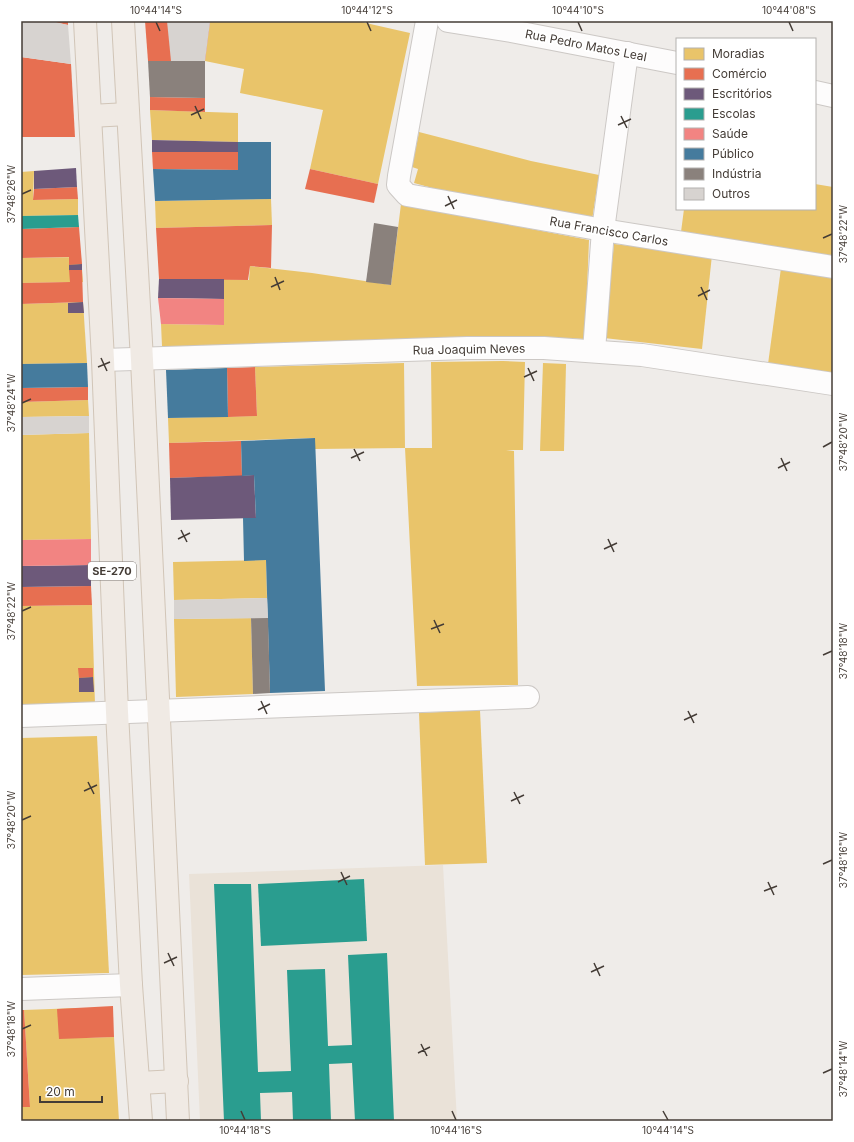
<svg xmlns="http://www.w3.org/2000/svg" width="854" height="1142" viewBox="0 0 854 1142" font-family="Inter,sans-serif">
<rect width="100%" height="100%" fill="#efece9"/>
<!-- education -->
<polygon fill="#eae2d8" points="443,865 457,1121 200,1121 189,874"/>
<!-- homes -->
<g fill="#e9c46a">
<polygon points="210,21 357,21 410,33 378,184 310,169 323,110 240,93 244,69 205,61"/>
<polygon points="150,110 238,113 238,142 152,140"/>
<polygon points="419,132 531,161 599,175 592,220 458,195 414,183 418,169 412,167"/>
<polygon points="34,171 33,200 78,199 78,215 21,216 21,172"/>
<polygon points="815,184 833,187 833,257 681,232 684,209 815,209"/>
<polygon points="271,199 272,225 156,228 155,201"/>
<polygon points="401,204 589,240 585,339 537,337 305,342 224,346 162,346 161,324 224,325 224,279 249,280 250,266 312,273 391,285"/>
<polygon points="614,244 712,255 702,349 604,338"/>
<polygon points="81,257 83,282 21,283 21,258"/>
<polygon points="781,268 833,276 833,373 768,364"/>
<polygon points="83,302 87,363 21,364 21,304"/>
<polygon points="503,361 525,362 523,450 506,450 514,451 518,685 417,686 405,448 432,448 431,362"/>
<polygon points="404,363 405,448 315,449 315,438 169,443 168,418 257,416 255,367"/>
<polygon points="543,363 566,364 564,451 540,451"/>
<polygon points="88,400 89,416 21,417 21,402"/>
<polygon points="89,433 91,539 21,540 21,435"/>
<polygon points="266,560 267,598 174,600 173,562"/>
<polygon points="92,605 95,705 21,708 21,606"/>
<polygon points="251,618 253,694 176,697 174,619"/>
<polygon points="480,710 487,863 425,865 419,713"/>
<polygon points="97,736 109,973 21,975 21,738"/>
<polygon points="78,1008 80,1038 114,1037 119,1121 21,1121 21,1107 30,1107 24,1010"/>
</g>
<!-- shops -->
<g fill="#e76f51">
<polygon points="68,21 68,25 53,22 53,21"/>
<polygon points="145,21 210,21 205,61 148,61"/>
<polygon points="21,57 71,64 75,137 21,137"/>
<polygon points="150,97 205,98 205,112 150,110"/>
<polygon points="152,152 238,152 238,170 153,169"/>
<polygon points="310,169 378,184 374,203 305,189"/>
<polygon points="77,187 78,199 33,200 34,189"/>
<polygon points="272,225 271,268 250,266 248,280 159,279 156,228"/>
<polygon points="79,227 82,264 69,265 69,257 21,258 21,229"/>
<polygon points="69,270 82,270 83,302 21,304 21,283 70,282"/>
<polygon points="255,367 257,416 228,417 227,368"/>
<polygon points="88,387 88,400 21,402 21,388"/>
<polygon points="241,441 242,476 170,478 169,443"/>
<polygon points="91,586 92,605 21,606 21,587"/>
<polygon points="78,668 93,668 93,677 79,678"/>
<polygon points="113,1006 114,1037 59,1039 57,1009"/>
<polygon points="21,1010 24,1010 30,1107 21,1107"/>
</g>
<!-- offices -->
<g fill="#6d597a">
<polygon points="152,140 238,142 238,152 152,152"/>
<polygon points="76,168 77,187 34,189 34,171"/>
<polygon points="82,264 82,270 69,270 69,265"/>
<polygon points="159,279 224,279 224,299 158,298"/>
<polygon points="83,302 84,313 68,313 68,303"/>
<polygon points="254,475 256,518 171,520 170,478"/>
<polygon points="91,565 91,586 21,587 21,566"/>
<polygon points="93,677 94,692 79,692 79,678"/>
</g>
<!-- schools -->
<g fill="#2a9d8f">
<polygon points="78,215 79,227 21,229 21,216"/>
<polygon points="364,879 367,941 261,946 258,884"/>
<polygon points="214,884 251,884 258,1072 291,1071 287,970 325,969 328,1046 352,1045 348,955 387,953 394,1121 355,1121 352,1063 329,1064 331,1121 293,1121 292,1092 260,1093 261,1121 224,1121"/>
</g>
<!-- health -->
<g fill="#f28482">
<polygon points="158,298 224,299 224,325 161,324"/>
<polygon points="91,539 91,565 21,566 21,540"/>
</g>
<!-- public -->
<g fill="#457b9d">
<polygon points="238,142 271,142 271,199 155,201 153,169 238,170"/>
<polygon points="87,363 88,387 21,388 21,364"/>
<polygon points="227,368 228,417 168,418 166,370"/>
<polygon points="315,438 325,691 270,693 266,560 244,561 243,518 256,518 254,475 242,476 241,441"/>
</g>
<!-- industry -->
<g fill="#8a817c">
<polygon points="148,61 205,61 205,98 150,97"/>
<polygon points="374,223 398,227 391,285 366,282"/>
<polygon points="251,618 268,618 270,693 253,694"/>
</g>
<!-- building -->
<g fill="#d7d3d0">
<polygon points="21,21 51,21 68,25 71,64 21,57"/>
<polygon points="167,21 210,22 205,61 171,61"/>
<polygon points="89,416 89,433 21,435 21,417"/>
<polygon points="267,598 268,618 174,619 174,600"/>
</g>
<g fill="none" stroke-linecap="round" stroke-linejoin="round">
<!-- minor casing -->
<g stroke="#ccc8c5" stroke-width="24">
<g id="minor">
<polyline points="427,21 399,176 398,185 407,195 603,230 833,267"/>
<polyline points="448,21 511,31 677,63"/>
<polyline points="815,92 833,96"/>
<polyline points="594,351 603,230 627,53"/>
<polyline points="103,360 467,348 544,348 642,355 833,384"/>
<polyline points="21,716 528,697"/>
<polyline points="21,989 131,985"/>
</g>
</g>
<!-- primary casing -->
<g stroke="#d1c5b7" stroke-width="24">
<g id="primary">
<polyline points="85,21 103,360 117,712 131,985 141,1121"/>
<polyline points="123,21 142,360 178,1121"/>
<polyline points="90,116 128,114"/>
<polyline points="139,1083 177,1081"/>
</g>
</g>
<!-- minor -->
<use href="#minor" stroke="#fdfcfc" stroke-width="22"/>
<!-- primary -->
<use href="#primary" stroke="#f0eae4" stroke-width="22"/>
</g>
<!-- ticks -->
<path fill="none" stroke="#443c36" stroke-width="1.5" d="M156,22l4,9M367,22l4,9M578,22l4,9M789,22l4,9M195,106l6,13M191,115l13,-6M621,116l6,12M618,125l13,-6M22,194l9,-4M448,196l6,13M445,206l12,-6M823,238l9,-4M275,277l5,13M271,287l13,-6M701,287l6,13M698,296l12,-6M101,358l6,13M98,367l12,-5M528,368l6,13M524,377l13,-6M22,403l9,-4M823,447l9,-5M354,449l6,12M351,458l13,-6M781,458l6,13M778,468l12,-6M181,530l6,12M178,539l12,-6M608,539l6,13M604,549l13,-6M22,611l9,-4M434,620l6,13M431,629l13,-5M823,655l9,-4M261,701l6,13M258,710l12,-6M688,711l6,12M684,720l13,-6M88,782l6,12M84,791l13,-6M514,792l6,12M511,801l13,-6M22,820l9,-4M823,864l9,-4M341,872l6,13M338,882l12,-6M768,882l6,13M764,891l13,-5M168,953l6,13M164,963l13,-6M594,963l6,13M591,972l13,-6M22,1029l9,-4M421,1044l6,12M418,1053l12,-6M823,1073l9,-4M241,1111l4,9M452,1111l4,9M663,1111l5,9"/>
<g text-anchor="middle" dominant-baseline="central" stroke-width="4" stroke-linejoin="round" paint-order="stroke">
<!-- shield labels -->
<rect fill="#fff" stroke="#7c7672" stroke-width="1" x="88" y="562" width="48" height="18" rx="3"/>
<g font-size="11" font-weight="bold" fill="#443c36">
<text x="112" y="571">SE-270</text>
</g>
<!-- street labels -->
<g font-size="12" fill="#443c36" stroke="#fff">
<text transform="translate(586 45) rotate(11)">Rua Pedro Matos Leal</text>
<text transform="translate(609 231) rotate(10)">Rua Francisco Carlos</text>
<text transform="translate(469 349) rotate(-1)">Rua Joaquim Neves</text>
</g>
</g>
<!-- border -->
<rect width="854" height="1142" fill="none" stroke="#ffffff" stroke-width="44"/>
<!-- legend -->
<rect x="676" y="38" width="140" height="172" fill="#ffffff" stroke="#b4b1af"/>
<rect x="684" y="48" width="20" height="12" fill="#e9c46a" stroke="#b4b1af"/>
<text x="712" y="58" font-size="12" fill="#443c36">Moradias</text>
<rect x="684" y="68" width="20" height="12" fill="#e76f51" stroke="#b4b1af"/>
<text x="712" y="78" font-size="12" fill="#443c36">Comércio</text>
<rect x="684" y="88" width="20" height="12" fill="#6d597a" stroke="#b4b1af"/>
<text x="712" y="98" font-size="12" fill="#443c36">Escritórios</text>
<rect x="684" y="108" width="20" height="12" fill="#2a9d8f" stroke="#b4b1af"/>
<text x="712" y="118" font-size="12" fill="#443c36">Escolas</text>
<rect x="684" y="128" width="20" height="12" fill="#f28482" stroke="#b4b1af"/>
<text x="712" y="138" font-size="12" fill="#443c36">Saúde</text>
<rect x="684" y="148" width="20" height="12" fill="#457b9d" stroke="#b4b1af"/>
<text x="712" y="158" font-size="12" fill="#443c36">Público</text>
<rect x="684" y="168" width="20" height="12" fill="#8a817c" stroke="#b4b1af"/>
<text x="712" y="178" font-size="12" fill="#443c36">Indústria</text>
<rect x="684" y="188" width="20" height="12" fill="#d7d3d0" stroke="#b4b1af"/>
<text x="712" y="198" font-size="12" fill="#443c36">Outros</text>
<!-- scale -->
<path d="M40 1096v6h62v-6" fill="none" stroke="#443c36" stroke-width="2"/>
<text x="46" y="1096" font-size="12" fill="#443c36" stroke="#ffffff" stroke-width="3" paint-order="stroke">20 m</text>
<rect x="22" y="22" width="810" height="1098" fill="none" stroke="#443c36" stroke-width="1.5"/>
<g font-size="10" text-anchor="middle" fill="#443c36">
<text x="156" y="14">10°44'14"S</text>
<text x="367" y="14">10°44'12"S</text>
<text x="578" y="14">10°44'10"S</text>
<text x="789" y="14">10°44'08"S</text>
<text transform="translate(11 194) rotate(-90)" y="4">37°48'26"W</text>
<text transform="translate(843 234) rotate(-90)" y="4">37°48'22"W</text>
<text transform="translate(11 403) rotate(-90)" y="4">37°48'24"W</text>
<text transform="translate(843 442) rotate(-90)" y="4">37°48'20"W</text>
<text transform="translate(11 611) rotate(-90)" y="4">37°48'22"W</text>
<text transform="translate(843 651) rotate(-90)" y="4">37°48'18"W</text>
<text transform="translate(11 820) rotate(-90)" y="4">37°48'20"W</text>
<text transform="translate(843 860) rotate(-90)" y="4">37°48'16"W</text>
<text transform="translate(11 1029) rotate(-90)" y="4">37°48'18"W</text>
<text transform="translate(843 1069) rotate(-90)" y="4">37°48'14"W</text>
<text x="245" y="1134">10°44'18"S</text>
<text x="456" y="1134">10°44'16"S</text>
<text x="668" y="1134">10°44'14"S</text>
</g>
</svg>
